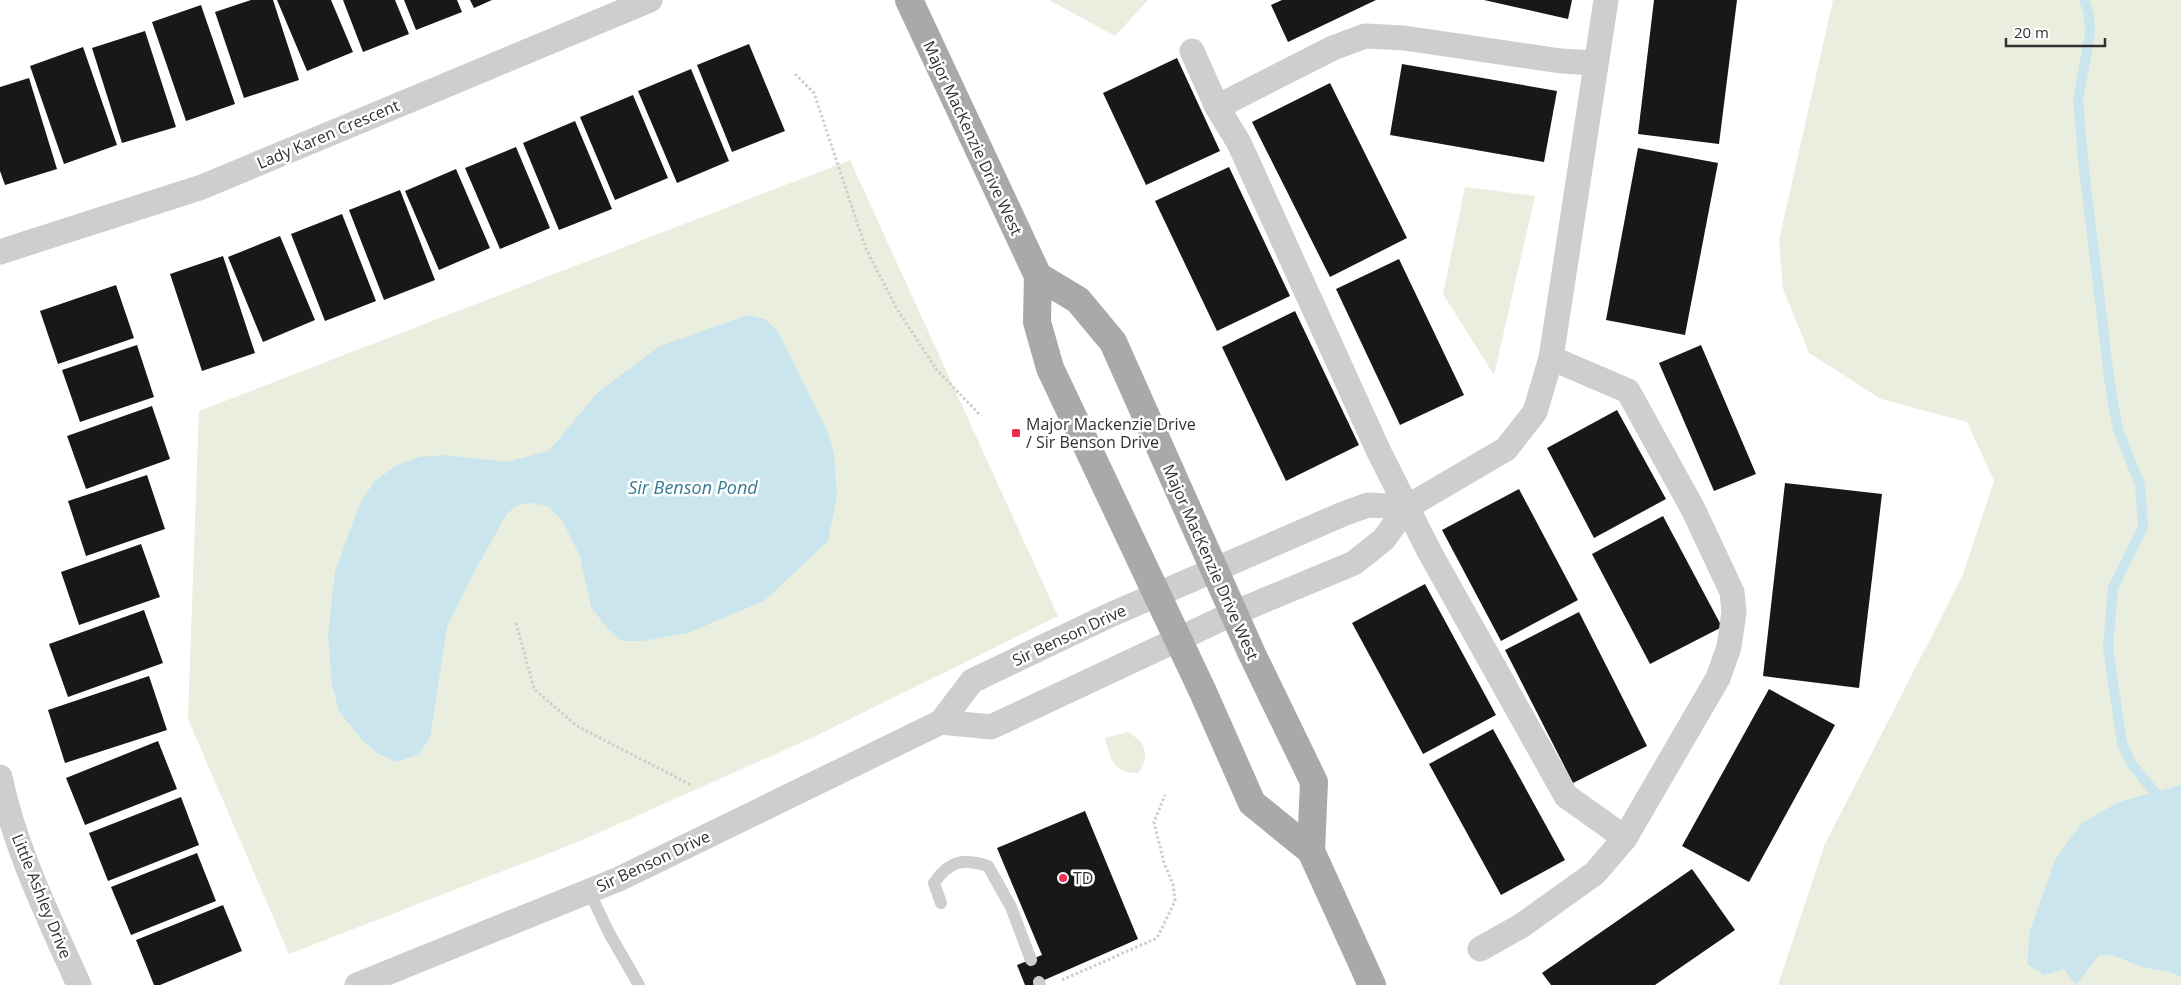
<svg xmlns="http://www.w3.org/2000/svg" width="2181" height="985" viewBox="0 0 2181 985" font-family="'Open Sans',sans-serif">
<rect width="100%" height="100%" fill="#fff"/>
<!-- green -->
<g fill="#e9eedf">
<polygon points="1049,0 1148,0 1115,36"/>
<polygon points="1833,0 2181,0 2181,985 1778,985 1824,846 1962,577 1994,481 1967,422 1881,399 1809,353 1783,289 1779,240"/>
<polygon points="850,160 1058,616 818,735 578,842 289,954 188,719 199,411"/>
<polygon points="1465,187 1535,196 1494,375 1443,294"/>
<path d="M1128,732c18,11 23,24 10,41 -25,0 -27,-13 -33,-35z"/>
</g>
<!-- water -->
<g fill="#cae5ee">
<polygon points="748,315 765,319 779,333 829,435 834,455 837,495 828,541 764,601 687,633 643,641 622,641 607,628 591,607 580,556 562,520 548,506 532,503 517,505 506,515 472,576 447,627 430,738 418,755 396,762 377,753 361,739 339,711 332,684 328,636 335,572 360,503 375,481 397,465 420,457 446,455 506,462 549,451 598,392 660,346"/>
<path d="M2181,785v192c-13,-8 -27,-6 -41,-11 -19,-6 -20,-12 -41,-11l-23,30 -12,-16 -20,6 -17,-11 3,-34 26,-72 26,-35 37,-21z"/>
</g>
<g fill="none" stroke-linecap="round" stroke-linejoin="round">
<!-- stream -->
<polyline stroke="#cae5ee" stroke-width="10" points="2084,0 2089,14 2090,34 2078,100 2084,169 2110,385 2118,430 2140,485 2143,527 2113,588 2108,648 2122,743 2131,763 2156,794"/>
</g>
<!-- building -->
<g fill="#181818">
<polygon points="251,0 273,0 299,80 244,98 215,12"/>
<polygon points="277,0 331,0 353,52 307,71"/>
<polygon points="343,0 395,0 409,34 363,52"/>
<polygon points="404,0 457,0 462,12 416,30"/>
<polygon points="470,0 492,0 474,8"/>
<polygon points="1282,0 1376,0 1288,42 1271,5"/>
<polygon points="1484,0 1572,0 1568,19"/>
<polygon points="1654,0 1737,0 1719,144 1638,134"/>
<polygon points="201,5 235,104 186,121 152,22"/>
<polygon points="145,31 176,127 122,143 92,48"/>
<polygon points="749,44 785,131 732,152 697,65"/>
<polygon points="83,47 117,145 64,164 30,66"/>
<polygon points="1177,58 1220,151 1146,185 1103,93"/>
<polygon points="1402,64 1557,91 1544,162 1390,135"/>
<polygon points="691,69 729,161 677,183 638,91"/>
<polygon points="29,78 57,169 5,185 0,171 0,87"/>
<polygon points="1330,83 1407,238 1330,277 1252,122"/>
<polygon points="633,95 668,178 615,200 580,117"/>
<polygon points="575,121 612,209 559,230 523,143"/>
<polygon points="516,147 550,228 500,249 465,168"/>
<polygon points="1638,148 1718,163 1685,335 1606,320"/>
<polygon points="1229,167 1290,296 1217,331 1155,201"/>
<polygon points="456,169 490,248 439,270 405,191"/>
<polygon points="400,190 435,280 384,300 349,210"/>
<polygon points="342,214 376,301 325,321 291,234"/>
<polygon points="280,236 315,320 263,342 228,257"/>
<polygon points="223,256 255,353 202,371 170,274"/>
<polygon points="1399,259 1464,395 1400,425 1336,289"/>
<polygon points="116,285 134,338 58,364 40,311"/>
<polygon points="1295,311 1359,445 1286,481 1222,347"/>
<polygon points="137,345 154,397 80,422 62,370"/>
<polygon points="1701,345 1756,474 1714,491 1659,363"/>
<polygon points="152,406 170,459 86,489 67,436"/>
<polygon points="1617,410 1666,499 1594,538 1547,448"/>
<polygon points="147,475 165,529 86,556 68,501"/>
<polygon points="1785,483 1882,494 1859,688 1763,676"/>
<polygon points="1519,489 1578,600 1501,641 1442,530"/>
<polygon points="1663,516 1722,627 1650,664 1592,554"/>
<polygon points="141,544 160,597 79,625 61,572"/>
<polygon points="1425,584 1496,715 1423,754 1352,623"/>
<polygon points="144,610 163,663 68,697 49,644"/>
<polygon points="1579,612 1647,746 1573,783 1505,650"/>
<polygon points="149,676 167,730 65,763 48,710"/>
<polygon points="1769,689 1835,725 1749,882 1682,846"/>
<polygon points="1493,729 1565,860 1501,895 1429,764"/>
<polygon points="158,741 177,789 85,825 66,778"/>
<polygon points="181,797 199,845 108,881 89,833"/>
<polygon points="1085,811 1138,939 1033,985 1025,985 1017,965 1042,955 997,848"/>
<polygon points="197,853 216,901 131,935 111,887"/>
<polygon points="1692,869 1735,930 1655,985 1551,985 1542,973"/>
<polygon points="223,905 242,951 160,985 154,985 136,940"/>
</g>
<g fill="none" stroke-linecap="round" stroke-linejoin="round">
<!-- path -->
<g stroke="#cecece" stroke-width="3" stroke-dasharray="2.5 2.5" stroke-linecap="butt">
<polyline points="795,74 814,93 866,249 897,309 936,369 981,416"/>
<polyline points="516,623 534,689 577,726 691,785"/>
<polyline points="1062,980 1157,938 1175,901 1173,884 1164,863 1154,822 1165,795"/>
</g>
<!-- service -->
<g stroke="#cecece" stroke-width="12">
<polyline points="589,891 609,933 639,985"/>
<path d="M941,903l-7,-20c15,-22 28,-25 54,-17l23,41 20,53"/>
<polyline points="1039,982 1040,985"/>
</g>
<!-- minor -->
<g stroke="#cecece" stroke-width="25">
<polyline points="1192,51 1217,107 1239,143 1379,452 1429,551 1566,796 1625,838"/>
<polyline points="1217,107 1333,48 1365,36 1404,38 1561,61 1595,63"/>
<polyline points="0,252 202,187 650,0"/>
<polyline points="941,722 991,727 1234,613 1354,563 1384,539 1407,507 1506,449 1535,412 1551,358 1606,0"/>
<path d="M0,777c15,72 49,141 79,208"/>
<polyline points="1480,949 1521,926 1595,873 1625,838 1718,678 1729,647 1734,612 1732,592 1693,509 1628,391 1551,358"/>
<polyline points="357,985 619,879 941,722 972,681 1110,615 1343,514 1368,505 1407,507"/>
</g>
<!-- primary -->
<g stroke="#a9a9a9" stroke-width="28">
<polyline points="909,0 1038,276 1037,322 1050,368 1203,692 1252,803 1311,851 1372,985"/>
<polyline points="1038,276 1078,300 1113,342 1252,654 1314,782 1311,851"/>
</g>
</g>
<!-- markers -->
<g fill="#ed2e55" stroke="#fff" stroke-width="2">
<rect x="1011" y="428" width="10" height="10" rx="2.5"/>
<circle cx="1063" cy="878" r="5"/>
</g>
<g text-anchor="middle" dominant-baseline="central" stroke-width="5" stroke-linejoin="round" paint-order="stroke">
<!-- street labels -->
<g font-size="16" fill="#313131" stroke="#fff">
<text transform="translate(328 134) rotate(-23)">Lady Karen Crescent</text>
<text transform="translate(973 138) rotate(65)">Major MacKenzie Drive West</text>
<text transform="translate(1211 562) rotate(66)">Major MacKenzie Drive West</text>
<text transform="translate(1069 635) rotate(-25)">Sir Benson Drive</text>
<text transform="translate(653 861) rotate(-25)">Sir Benson Drive</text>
<text transform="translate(42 896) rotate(68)">Little Ashley Drive</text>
</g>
<!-- poi labels -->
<g font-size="16" fill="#313131" stroke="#fff" text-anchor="start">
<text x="1026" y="424">Major Mackenzie Drive<tspan x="1026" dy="18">/ Sir Benson Drive</tspan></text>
<text x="1073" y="878">TD</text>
</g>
<!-- water labels -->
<g font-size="18" font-style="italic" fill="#387a91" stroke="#fff">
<text x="693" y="487">Sir Benson Pond</text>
</g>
</g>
<!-- scale -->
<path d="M2006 38v8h99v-8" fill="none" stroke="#313131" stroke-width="2.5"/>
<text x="2014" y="38" font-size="15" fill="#313131" stroke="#ffffff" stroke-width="4" paint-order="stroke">20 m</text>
</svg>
